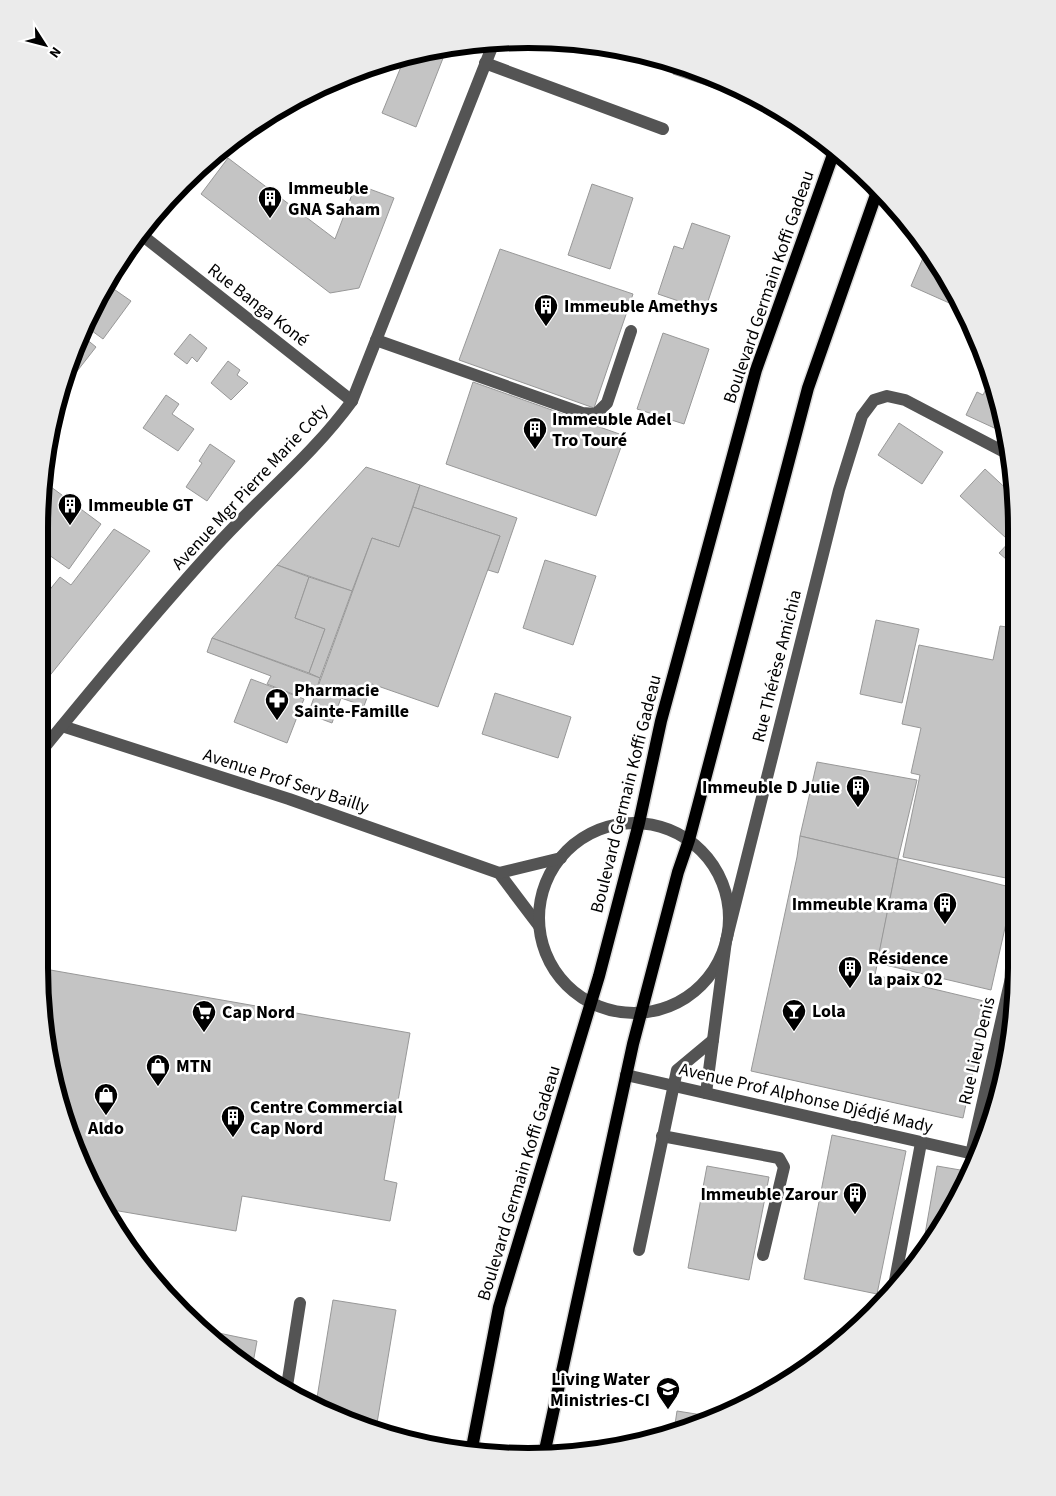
<svg xmlns="http://www.w3.org/2000/svg" width="1056" height="1496" viewBox="0 0 1056 1496" font-family="'Source Sans 3',sans-serif">
<rect width="100%" height="100%" fill="#fff"/>
<!-- building -->
<g fill="#c4c4c4" stroke="#989898">
<polygon points="447,48 416,127 382,113 405,57"/>
<polygon points="676,64 744,89 752,94 750,100 673,74"/>
<polygon points="228,158 335,239 356,184 394,198 359,288 330,293 201,194"/>
<polygon points="592,184 633,198 610,269 568,255"/>
<polygon points="692,223 730,236 705,310 658,294 674,246 683,249"/>
<polygon points="500,249 633,294 594,408 459,360"/>
<polygon points="926,251 965,310 911,286"/>
<polygon points="105,283 131,301 103,339 84,325"/>
<polygon points="663,333 709,349 684,424 637,409"/>
<polygon points="80,334 96,347 60,393 76,341"/>
<polygon points="190,334 207,348 197,362 192,357 187,364 174,354"/>
<polygon points="228,361 240,370 237,375 248,383 231,400 211,383"/>
<polygon points="473,382 625,436 596,516 446,464"/>
<polygon points="989,383 1003,432 966,415 977,392 983,395"/>
<polygon points="166,395 179,404 172,414 194,429 178,451 143,428"/>
<polygon points="899,423 943,452 922,484 878,455"/>
<polygon points="210,444 235,461 207,501 186,487 202,463 199,461"/>
<polygon points="366,467 420,485 399,547 372,538 352,591 277,565"/>
<polygon points="985,469 1013,495 1013,530 1006,538 960,496"/>
<polygon points="43,481 101,524 69,569 39,548"/>
<polygon points="420,485 517,518 498,573 488,570 500,536 413,507"/>
<polygon points="413,507 500,536 438,707 372,684 364,706 341,698 332,723 308,714 372,538 399,547"/>
<polygon points="114,529 150,551 39,689 39,603 60,577 71,585"/>
<polygon points="1013,538 1014,566 999,553"/>
<polygon points="545,560 596,576 573,645 523,628"/>
<polygon points="277,565 309,577 295,618 325,629 309,673 212,638"/>
<polygon points="309,577 352,591 320,678 309,673 325,629 295,618"/>
<polygon points="39,579 51,588 39,603"/>
<polygon points="876,620 919,629 902,703 860,694"/>
<polygon points="1000,626 1014,628 1015,835 1006,878 903,857 920,775 911,773 921,728 902,724 919,645 993,660"/>
<polygon points="212,638 320,678 316,691 302,686 298,696 267,684 271,676 207,652"/>
<polygon points="251,679 304,699 287,743 234,722"/>
<polygon points="495,693 571,717 558,758 482,734"/>
<polygon points="817,762 917,780 898,859 800,836"/>
<polygon points="800,836 898,859 875,975 988,1002 963,1118 751,1071 797,857"/>
<polygon points="898,859 1014,888 991,990 877,963"/>
<polygon points="39,968 410,1033 384,1180 397,1183 390,1221 242,1196 236,1231 107,1209 55,1095"/>
<polygon points="832,1135 906,1151 877,1294 804,1279"/>
<polygon points="707,1166 769,1177 749,1280 688,1268"/>
<polygon points="937,1166 972,1172 967,1184 931,1241 924,1240"/>
<polygon points="333,1300 396,1310 376,1429 341,1420 316,1404"/>
<polygon points="209,1331 257,1341 253,1363 261,1365 260,1370 207,1337"/>
<polygon points="677,1411 715,1417 674,1431"/>
</g>
<g fill="none" stroke-linecap="round" stroke-linejoin="round">
<!-- major casing -->
<g stroke="#dbdbdb" stroke-width="15">
<g id="major">
<polyline points="545,1450 633,1044 678,872 689,840 808,388 878,189"/>
<polyline points="471,1453 499,1307 599,976 639,823 661,721 756,370 835,149"/>
</g>
</g>
<!-- minor -->
<g stroke="#545454" stroke-width="12">
<polyline points="485,63 663,129"/>
<polyline points="143,236 352,401"/>
<polyline points="376,340 582,413 596,414 607,403 631,331"/>
<polyline points="62,726 289,799 499,873 539,926"/>
<path d="M39,754c57,-70 115,-140 176,-207 45,-50 97,-91 137,-146l142,-359"/>
<circle cx="634" cy="918" r="95"/>
<polyline points="499,873 561,858"/>
<polyline points="626,1075 978,1155"/>
<polyline points="706,1093 726,941 839,490 862,416 874,400 887,396 905,400 1010,455"/>
<polyline points="662,1136 779,1158 784,1167 763,1255"/>
<polyline points="971,1154 1016,956"/>
<polyline points="639,1250 677,1070 713,1040"/>
<polyline points="893,1291 921,1143"/>
<polyline points="287,1386 300,1303"/>
</g>
<!-- major -->
<use href="#major" stroke="#000" stroke-width="12"/>
</g>
<!-- icons -->
<defs>
<g id="building-pin" transform="scale(1.25)"><path d="M0 17L-7.5 6A9.5 9.5 0 1 1 7.5 6Z" fill="#000" stroke="#fff"/><path d="M-4-6H4V6H1V3H-1V6H-4ZM-2.5-4.3h1.7v1.8h-1.7ZM.8-4.3h1.7v1.8H.8ZM-2.5-1h1.7V.8h-1.7ZM.8-1h1.7V.8H.8Z" fill="#fff"/></g>
<g id="pharmacy-pin" transform="scale(1.25)"><path d="M0 17L-7.5 6A9.5 9.5 0 1 1 7.5 6Z" fill="#000" stroke="#fff"/><path d="M-2-6h4v4h4v4h-4v4h-4v-4h-4v-4h4Z" fill="#fff"/></g>
<g id="bar-pin" transform="scale(1.25)"><path d="M0 17L-7.5 6A9.5 9.5 0 1 1 7.5 6Z" fill="#000" stroke="#fff"/><path d="M-6-5H6L.8 .8V4.5H3.5V6h-7V4.5H-.8V.8Z" fill="#fff"/></g>
<g id="supermarket-pin" transform="scale(1.25)"><path d="M0 17L-7.5 6A9.5 9.5 0 1 1 7.5 6Z" fill="#000" stroke="#fff"/><path d="M-6-5.5h2.5l.6 2H6L4.5 2H-2.5L-4.4-4H-6ZM-1.5 3.2a1.3 1.3 0 1 0 .1 0ZM3 3.2a1.3 1.3 0 1 0 .1 0Z" fill="#fff"/></g>
<g id="shop-pin" transform="scale(1.25)"><path d="M0 17L-7.5 6A9.5 9.5 0 1 1 7.5 6Z" fill="#000" stroke="#fff"/><path d="M-5-2.5h2.3a2.7 3.5 0 0 1 5.4 0H5L5.5 6h-11ZM-1.5-2.5h3a1.5 2.3 0 0 0-3 0Z" fill="#fff"/></g>
<g id="school-pin" transform="scale(1.25)"><path d="M0 17L-7.5 6A9.5 9.5 0 1 1 7.5 6Z" fill="#000" stroke="#fff"/><path d="M0-5L7-2L0 1L-7-2ZM-4 1L0 2.5L4 1V4Q0 6-4 4Z" fill="#fff"/></g>
</defs>
<g fill-rule="evenodd">
<use href="#building-pin" x="270" y="198"/>
<use href="#building-pin" x="546" y="306"/>
<use href="#building-pin" x="535" y="429"/>
<use href="#building-pin" x="70" y="505"/>
<use href="#pharmacy-pin" x="277" y="700"/>
<use href="#building-pin" x="858" y="787"/>
<use href="#building-pin" x="945" y="904"/>
<use href="#building-pin" x="850" y="968"/>
<use href="#bar-pin" x="794" y="1011"/>
<use href="#supermarket-pin" x="204" y="1012"/>
<use href="#shop-pin" x="158" y="1066"/>
<use href="#shop-pin" x="106" y="1095"/>
<use href="#building-pin" x="233" y="1117"/>
<use href="#building-pin" x="855" y="1194"/>
<use href="#school-pin" x="668" y="1389"/>
</g>
<g text-anchor="middle" dominant-baseline="central" stroke-width="5" stroke-linejoin="round" paint-order="stroke">
<!-- poi labels -->
<g font-size="18" font-weight="bold" fill="#000" stroke="#fff" text-anchor="start">
<text x="288" y="188">Immeuble<tspan x="288" dy="21">GNA Saham</tspan></text>
<text x="564" y="306">Immeuble Amethys</text>
<text x="552" y="419">Immeuble Adel<tspan x="552" dy="21">Tro Touré</tspan></text>
<text x="88" y="505">Immeuble GT</text>
<text x="294" y="690">Pharmacie<tspan x="294" dy="21">Sainte-Famille</tspan></text>
<text x="840" y="787" text-anchor="end">Immeuble D Julie</text>
<text x="928" y="904" text-anchor="end">Immeuble Krama</text>
<text x="868" y="958">Résidence<tspan x="868" dy="21">la paix 02</tspan></text>
<text x="812" y="1011">Lola</text>
<text x="222" y="1012">Cap Nord</text>
<text x="176" y="1066">MTN</text>
<text x="250" y="1107">Centre Commercial<tspan x="250" dy="21">Cap Nord</tspan></text>
<text x="106" y="1128" text-anchor="middle">Aldo</text>
<text x="838" y="1194" text-anchor="end">Immeuble Zarour</text>
<text x="650" y="1379" text-anchor="end">Living Water<tspan x="650" dy="21">Ministries-CI</tspan></text>
</g>
<!-- street labels -->
<g font-size="18" fill="#000" stroke="#fff">
<text transform="translate(769 287) rotate(-71)">Boulevard Germain Koffi Gadeau</text>
<text transform="translate(258 305) rotate(38)">Rue Banga Koné</text>
<text transform="translate(250 487) rotate(-47)">Avenue Mgr Pierre Marie Coty</text>
<text transform="translate(777 666) rotate(-76)">Rue Thérèse Amichia</text>
<text transform="translate(286 781) rotate(18)">Avenue Prof Sery Bailly</text>
<text transform="translate(626 794) rotate(-76)">Boulevard Germain Koffi Gadeau</text>
<text transform="translate(977 1051) rotate(-77)">Rue Lieu Denis</text>
<text transform="translate(806 1098) rotate(13)">Avenue Prof Alphonse Djédjé Mady</text>
<text transform="translate(519 1183) rotate(-73)">Boulevard Germain Koffi Gadeau</text>
</g>
</g>
<!-- crop -->
<path d="M0 0H1056V1496H0ZM528 48H528A480 480 0 0 1 1008 528V968A480 480 0 0 1 528 1448H528A480 480 0 0 1 48 968V528A480 480 0 0 1 528 48Z" fill="#ebebeb" fill-rule="evenodd"/>
<path fill="none" stroke="#000" stroke-width="6" d="M528 48H528A480 480 0 0 1 1008 528V968A480 480 0 0 1 528 1448H528A480 480 0 0 1 48 968V528A480 480 0 0 1 528 48Z"/>
<!-- north arrow -->
<g transform="translate(45 45) rotate(126)" stroke="#ffffff" stroke-width="4" paint-order="stroke">
<path d="M0-4L9 19L0 12L-9 19Z" fill="#000000"/>
<text y="-8" font-size="14" font-weight="bold" text-anchor="middle" fill="#000000">N</text>
</g>
</svg>
